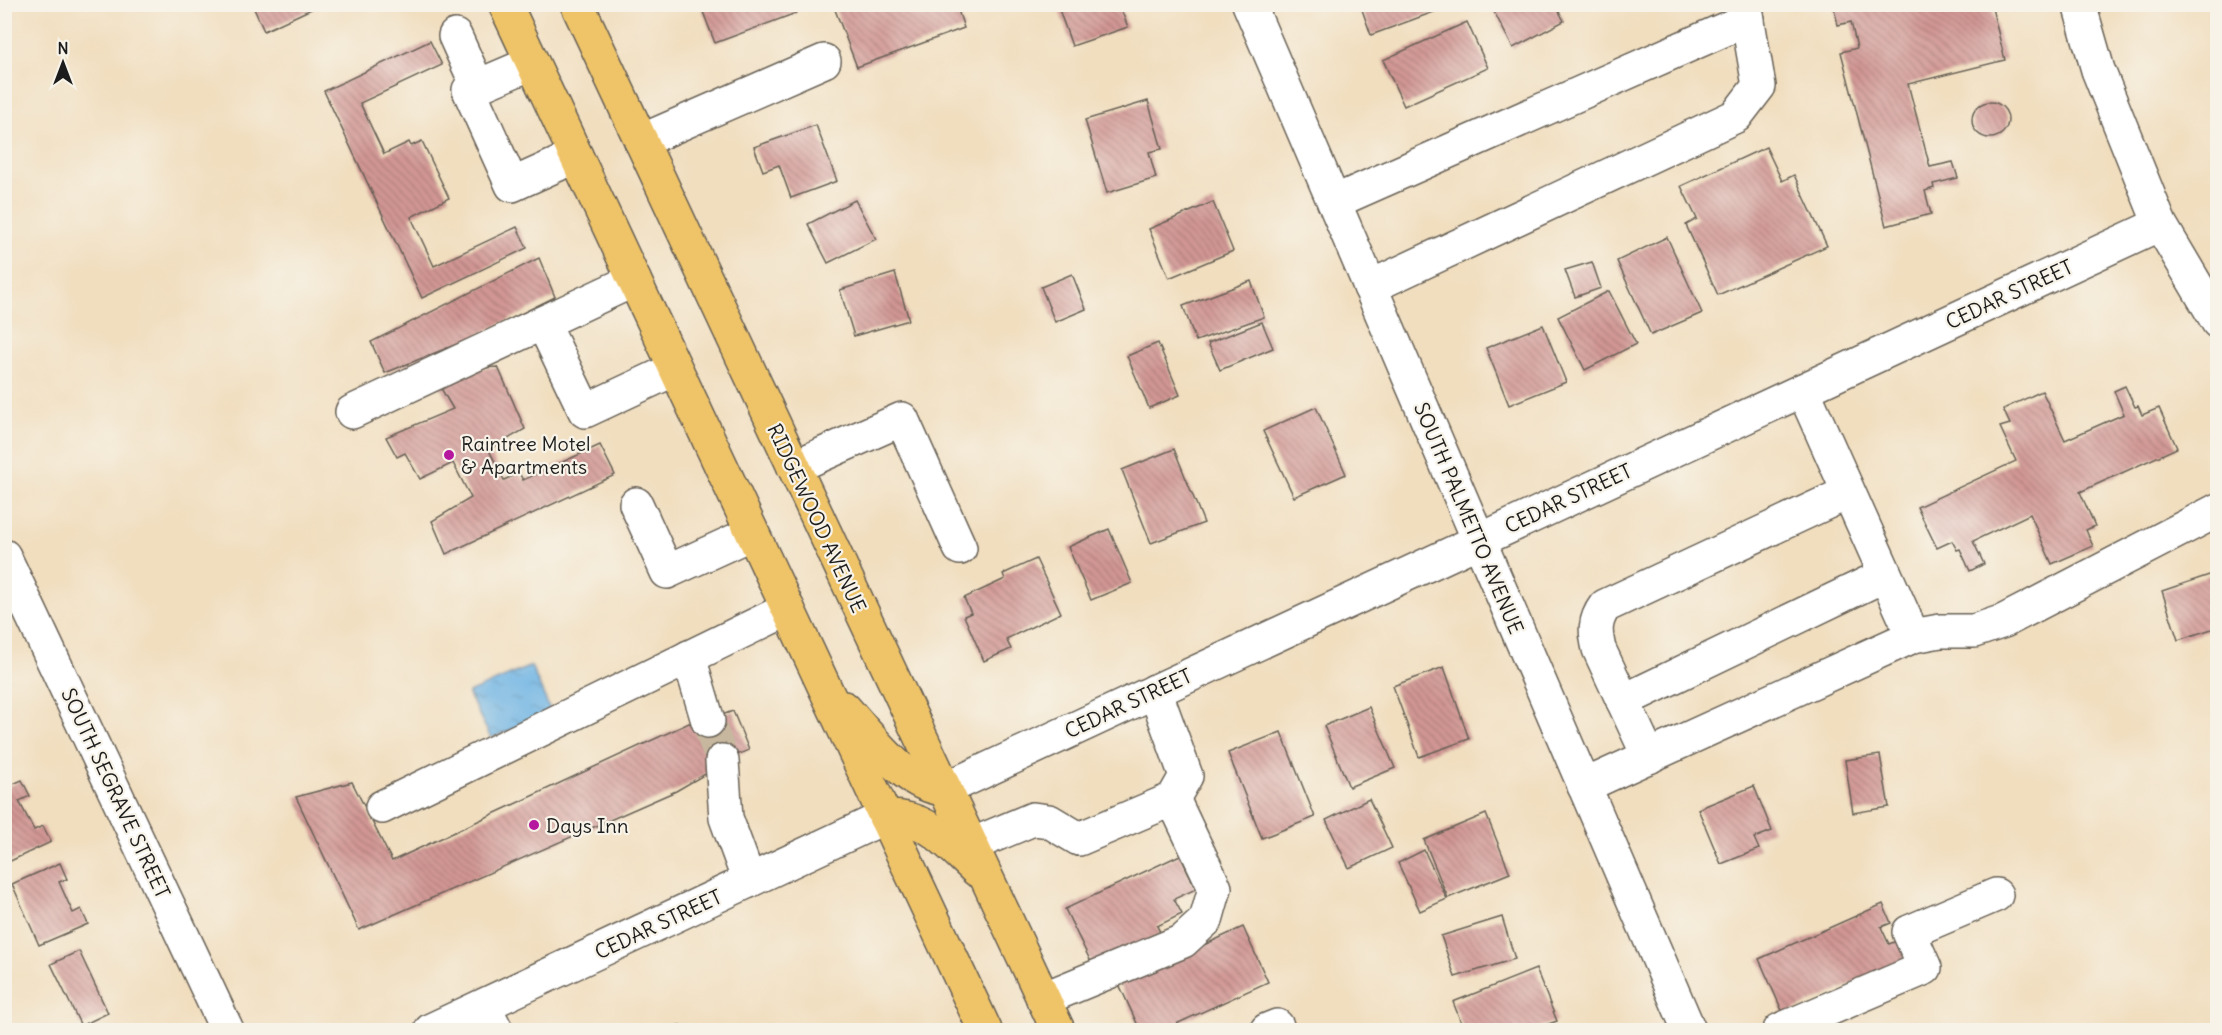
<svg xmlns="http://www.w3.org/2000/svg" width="2222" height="1035" viewBox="0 0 2222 1035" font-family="Delius,sans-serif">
<defs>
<pattern id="water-ripples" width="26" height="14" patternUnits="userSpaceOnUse" patternTransform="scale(1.5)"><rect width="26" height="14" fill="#6db3e4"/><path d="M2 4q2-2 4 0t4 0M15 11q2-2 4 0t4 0" fill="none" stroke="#5e99c3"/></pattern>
<pattern id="building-back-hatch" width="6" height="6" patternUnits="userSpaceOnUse" patternTransform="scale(1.5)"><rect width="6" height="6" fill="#d29794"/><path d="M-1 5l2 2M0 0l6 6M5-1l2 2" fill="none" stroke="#aa7a78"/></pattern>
</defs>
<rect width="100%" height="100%" fill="#f7f3e8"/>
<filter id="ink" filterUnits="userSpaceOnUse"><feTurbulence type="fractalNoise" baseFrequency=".0167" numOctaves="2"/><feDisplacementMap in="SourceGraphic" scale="12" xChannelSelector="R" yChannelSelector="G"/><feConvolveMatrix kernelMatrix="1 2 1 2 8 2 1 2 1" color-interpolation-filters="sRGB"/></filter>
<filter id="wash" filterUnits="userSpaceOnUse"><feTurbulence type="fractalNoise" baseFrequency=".008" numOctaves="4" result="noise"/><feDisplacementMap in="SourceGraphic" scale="24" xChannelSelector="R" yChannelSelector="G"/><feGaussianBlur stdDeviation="1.35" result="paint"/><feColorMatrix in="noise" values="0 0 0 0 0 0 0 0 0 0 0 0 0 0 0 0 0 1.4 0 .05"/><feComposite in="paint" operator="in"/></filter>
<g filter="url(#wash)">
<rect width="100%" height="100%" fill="#f1debf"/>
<!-- water -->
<polygon fill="url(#water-ripples)" stroke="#446880" stroke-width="1.5" points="531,666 552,714 491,738 468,693"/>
<g id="blocks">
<!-- building -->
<g fill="url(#building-back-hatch)">
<polygon points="252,4 322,4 264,31"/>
<polygon points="700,4 793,4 796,13 715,43"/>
<polygon points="840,4 956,4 964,28 857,67 834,7"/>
<polygon points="1057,4 1119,4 1128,27 1072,46"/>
<polygon points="1360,4 1453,4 1453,5 1371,35"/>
<polygon points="1490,4 1555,4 1564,21 1513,48"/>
<polygon points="1833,4 1991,4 2005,60 1908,84 1930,167 1953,162 1958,178 1933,184 1934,188 1925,191 1931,214 1886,226 1841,52 1857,48 1851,22 1838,25"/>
<polygon points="1467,22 1488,68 1404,106 1383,60"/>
<polygon points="430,41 442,65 360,103 384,154 409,142 411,146 422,141 449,198 411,217 434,266 517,227 527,248 422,298 324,91"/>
<polygon points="1148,101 1162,149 1149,152 1156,178 1107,193 1085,120"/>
<circle cx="1990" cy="120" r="18"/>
<polygon points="816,125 837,181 791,198 779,165 763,171 754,147"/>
<polygon points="1766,147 1782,181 1794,175 1827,246 1718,295 1686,225 1697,219 1681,186"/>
<polygon points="855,200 876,239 828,263 808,224"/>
<polygon points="1213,202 1233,251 1169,278 1149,229"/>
<polygon points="1667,237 1702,313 1651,335 1617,261"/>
<polygon points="539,258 555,297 478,335 466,354 462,342 385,373 371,342"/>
<polygon points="1592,262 1601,288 1575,297 1565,270"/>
<polygon points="895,273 909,320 854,336 840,290"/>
<polygon points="1072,274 1086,309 1055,322 1041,287"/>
<polygon points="1251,281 1264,317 1196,341 1183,306"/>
<polygon points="1609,291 1636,344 1585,370 1558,317"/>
<polygon points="1262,322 1273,348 1220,370 1208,343"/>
<polygon points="1543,325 1566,382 1509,405 1486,348"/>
<polygon points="1158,343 1180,395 1149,408 1127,356"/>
<polygon points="498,367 525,429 489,450 504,480 519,473 523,480 600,445 615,475 446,554 432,521 471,498 453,463 420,479 405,453 397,457 386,437 453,409 435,378 482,368"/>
<polygon points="2125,386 2135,407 2138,406 2142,415 2159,408 2177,448 2080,492 2095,526 2086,530 2093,546 2052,564 2030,514 1973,541 1984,564 1970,571 1960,549 1957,550 1952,541 1937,548 1917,507 2016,461 2000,427 2010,424 2003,409 2042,391 2065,440 2124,414 2114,391"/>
<polygon points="1316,407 1346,474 1294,497 1263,431"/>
<polygon points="1174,449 1204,523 1151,543 1122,470"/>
<polygon points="1109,529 1132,583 1091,600 1068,547"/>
<polygon points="1036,559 1061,613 1006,639 1011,649 984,661 964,616 971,613 964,598 1005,579 1003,574"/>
<polygon points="2218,572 2218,627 2178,640 2162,591"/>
<polygon points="1444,667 1469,739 1419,757 1393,686"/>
<polygon points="1369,707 1395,768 1349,787 1324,726"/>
<polygon points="733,711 749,750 722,761 709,772 676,791 359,930 296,797 352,782 392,861 689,723 695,725"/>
<polygon points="1281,732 1315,817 1262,838 1228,753"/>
<polygon points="1880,755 1889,807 1853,813 1845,760"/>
<polygon points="22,780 30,796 19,801 34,830 43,826 51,842 4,864 4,788"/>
<polygon points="1754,786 1772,831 1754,838 1759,849 1721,864 1698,809"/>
<polygon points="1369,799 1392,848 1349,868 1326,820"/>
<polygon points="1486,814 1510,873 1448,898 1424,840"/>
<polygon points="1424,850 1447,899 1420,911 1398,863"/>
<polygon points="1180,855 1196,889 1174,899 1182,914 1157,926 1161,934 1093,966 1065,909"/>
<polygon points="60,863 67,879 59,882 73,913 81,909 88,924 39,945 12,884"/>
<polygon points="1883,904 1891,923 1881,927 1889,944 1899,940 1907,959 1784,1015 1759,959"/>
<polygon points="1502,917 1515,959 1455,977 1441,936"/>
<polygon points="1243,927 1268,982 1163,1030 1140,1030 1119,984"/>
<polygon points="79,951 108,1013 81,1026 51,964"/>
<polygon points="1536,969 1557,1021 1532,1030 1464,1030 1453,1002"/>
<polygon points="680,1025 682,1030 662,1030"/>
</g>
</g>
</g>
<g filter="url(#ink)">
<use href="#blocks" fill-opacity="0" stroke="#676055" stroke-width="1.5"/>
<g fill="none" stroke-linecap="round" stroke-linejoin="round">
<!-- minor-tunnel -->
<polyline stroke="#c6b79e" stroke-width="33" stroke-dasharray="33 16" stroke-linecap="butt" points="708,721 722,761"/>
<!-- minor casing -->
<g stroke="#676055" stroke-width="36">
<g id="minor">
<polyline points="1249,4 1689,1030"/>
<polyline points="2079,4 2098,70 2160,224 2218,322"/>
<polyline points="455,36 478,87"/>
<polyline points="532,63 469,90 512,185 576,156"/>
<polyline points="641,141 824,61"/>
<polyline points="1334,202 1748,19"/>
<polyline points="1370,287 1736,116 1759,86 1745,4"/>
<polyline points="543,323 585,411 675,369"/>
<polyline points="1803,390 1913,636"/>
<polyline points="352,412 634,280"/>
<polyline points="794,467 902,419 960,548"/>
<polyline points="636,504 667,572 752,533"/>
<polyline points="4,556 227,1030"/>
<polyline points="689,657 708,721"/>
<polyline points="1155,691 1186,776 1173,799"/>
<polyline points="1623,701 1885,575"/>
<path d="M1649,757l-50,-108c-4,-17 -5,-28 6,-43l242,-113"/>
<polyline points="722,761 726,818 749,881"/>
<polyline points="1584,786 1913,636 1940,631 1974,631 2004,621 2218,510"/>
<polyline points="945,789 2160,224"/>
<polyline points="382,807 788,609"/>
<polyline points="971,845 1033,819 1049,821 1079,839 1173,799 1215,888 1206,920 1183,941 1043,999"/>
<polyline points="484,1006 496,1030"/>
<polyline points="431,1030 885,817"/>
<polyline points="1267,1030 1277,1026"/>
<polyline points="1780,1030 1925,968 1909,932 1996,895"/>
</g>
</g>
<!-- major casing -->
<g stroke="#676055" stroke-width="36">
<g id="major">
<polyline points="505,4 985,1030"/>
<polyline points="577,4 1058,1030"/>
<path d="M844,708c26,28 61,79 101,81"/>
<path d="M885,817c43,-2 62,26 92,53"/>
</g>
</g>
<!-- minor -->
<use href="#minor" stroke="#fff" stroke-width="33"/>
<!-- major -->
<use href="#major" stroke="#efc469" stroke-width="33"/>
</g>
</g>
<!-- markers -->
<g fill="#b5179e" stroke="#f7f3e8" stroke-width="2">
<circle cx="449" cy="455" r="6"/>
<circle cx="534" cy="825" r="6"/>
</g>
<g text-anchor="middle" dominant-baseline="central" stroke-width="4.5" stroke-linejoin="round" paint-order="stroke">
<!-- street labels -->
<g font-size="20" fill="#1c1c1c" stroke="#f7f3e8">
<text transform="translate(2009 294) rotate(-25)">CEDAR STREET</text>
<text transform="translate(1568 498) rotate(-25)">CEDAR STREET</text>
<text transform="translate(817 518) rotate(65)">RIDGEWOOD AVENUE</text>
<text transform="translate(1469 518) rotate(67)">SOUTH PALMETTO AVENUE</text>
<text transform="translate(1128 703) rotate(-25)">CEDAR STREET</text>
<text transform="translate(116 793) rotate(65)">SOUTH SEGRAVE STREET</text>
<text transform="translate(658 924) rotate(-25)">CEDAR STREET</text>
</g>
<!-- poi labels -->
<g font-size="20" fill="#1c1c1c" stroke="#f7f3e8" text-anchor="start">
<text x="461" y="443">Raintree Motel<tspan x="461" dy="23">&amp; Apartments</tspan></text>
<text x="546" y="825">Days Inn</text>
</g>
</g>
<!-- margin -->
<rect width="2222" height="1035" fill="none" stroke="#f7f3e8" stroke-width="24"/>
<!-- north arrow -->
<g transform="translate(63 63)" stroke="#f7f3e8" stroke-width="4.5" paint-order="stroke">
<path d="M0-4.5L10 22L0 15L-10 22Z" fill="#1c1c1c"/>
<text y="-9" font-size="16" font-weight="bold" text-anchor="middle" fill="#1c1c1c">N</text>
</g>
</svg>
